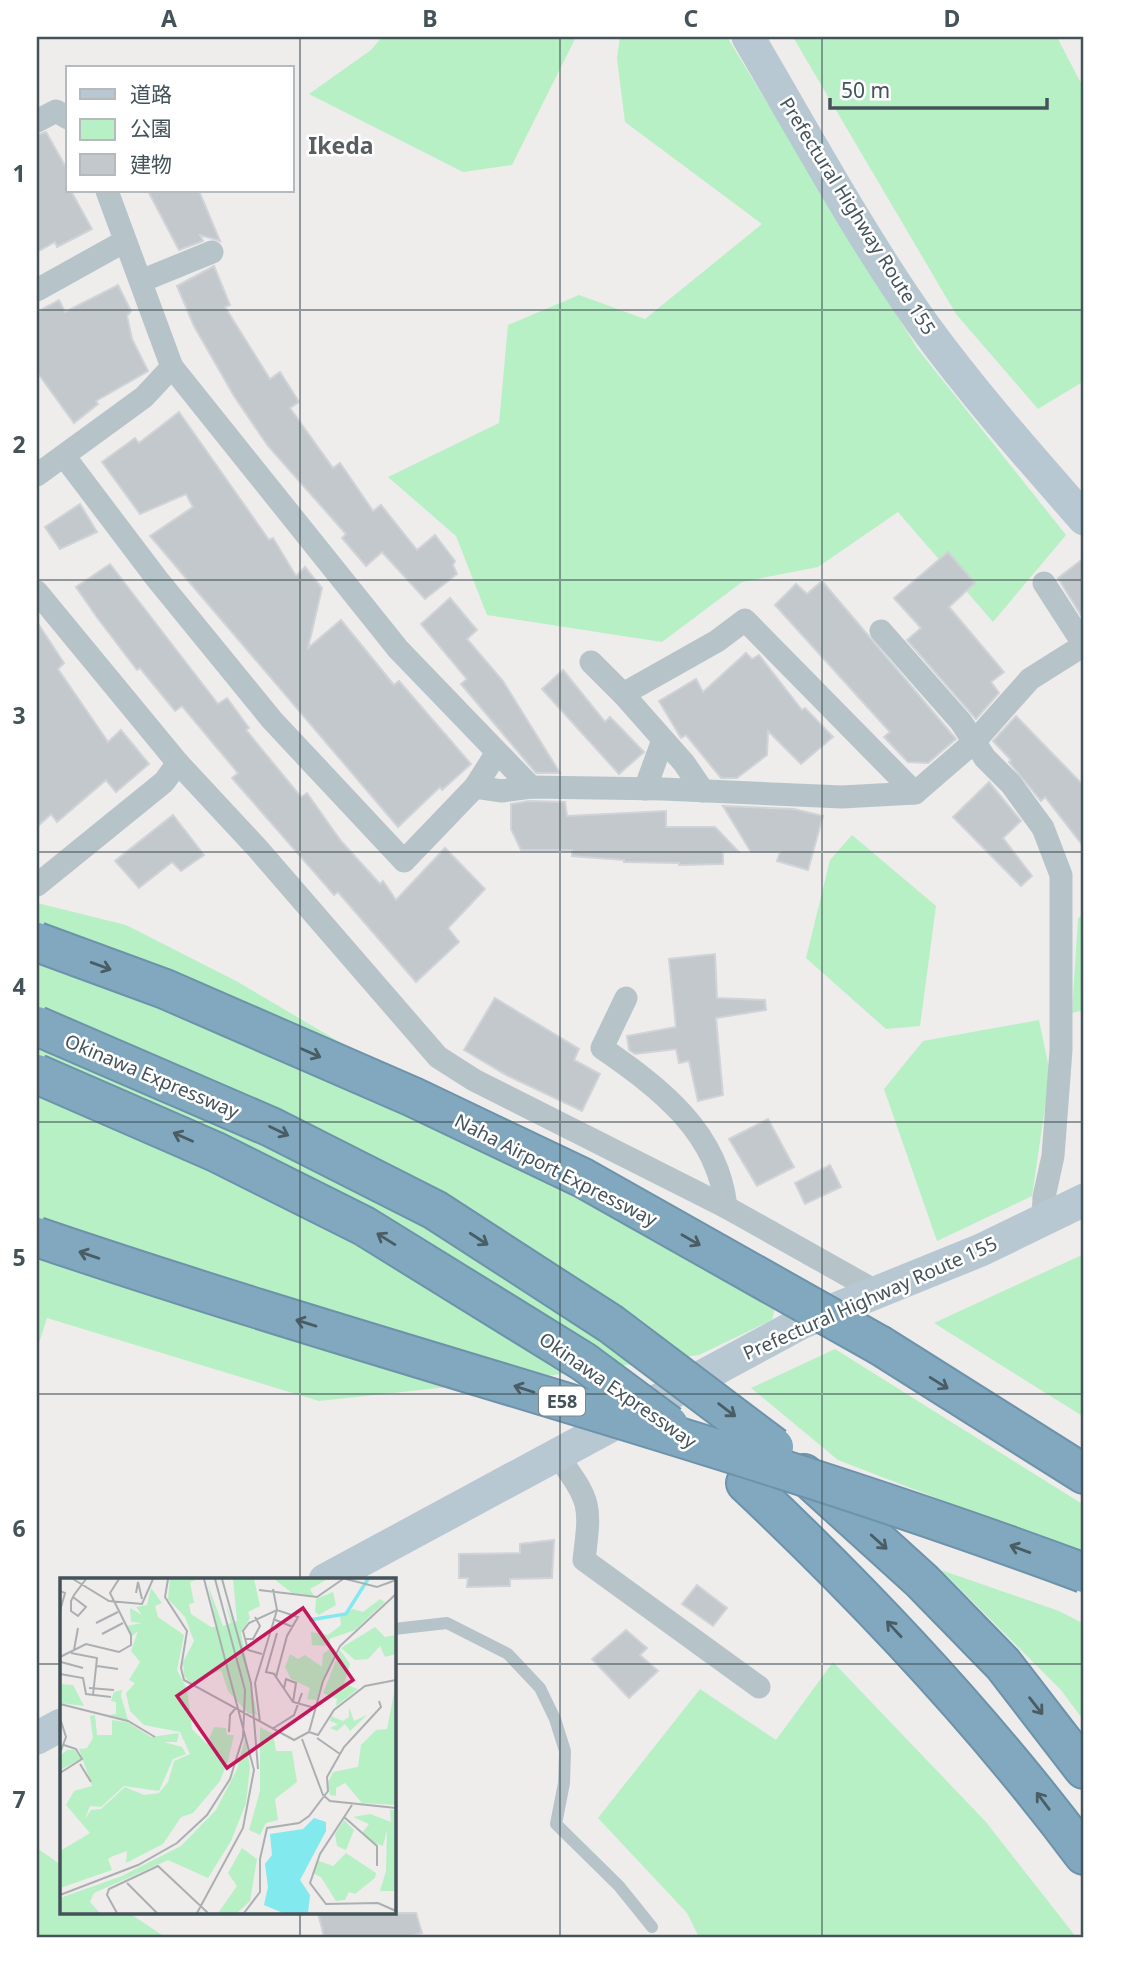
<svg xmlns="http://www.w3.org/2000/svg" width="1121" height="1974" viewBox="0 0 1121 1974" font-family="'Noto Sans','Noto Sans JP',sans-serif">
<rect width="100%" height="100%" fill="#efecec"/>
<!-- green -->
<g fill="#b7f0c4">
<polygon points="382,37 576,37 512,165 463,172 309,94 371,50"/>
<polygon points="620,37 727,37 917,348 1066,535 993,622 898,512 818,567 742,582 662,642 487,615 456,536 388,477 499,423 508,325 579,295 645,319 762,224 625,122 617,58"/>
<polygon points="793,37 1057,37 1084,89 1084,381 1038,409 956,314"/>
<polygon points="852,835 936,906 920,1026 886,1029 806,958 830,860"/>
<polygon points="37,903 126,925 238,982 375,1063 784,1270 772,1320 699,1355 539,1377 319,1401 47,1318 37,1349"/>
<polygon points="1084,915 1084,1010 1072,1013 1078,918"/>
<polygon points="1039,1020 1050,1073 1032,1196 937,1241 884,1089 923,1041"/>
<polygon points="1084,1254 1084,1417 934,1323"/>
<polygon points="835,1349 1084,1505 1084,1555 838,1460 751,1388"/>
<polygon points="941,1570 1059,1611 1084,1624 1084,1721 1061,1690"/>
<polygon points="833,1662 986,1822 1076,1937 699,1937 687,1913 598,1818 700,1689 776,1740"/>
<polygon points="37,1848 61,1865 61,1913 129,1913 165,1937 37,1937"/>
</g>
<!-- building -->
<g fill="#c3c8cc" stroke="#d0d3d8" stroke-width="2">
<polygon points="46,132 68,171 68,191 71,191 92,229 57,247 55,242 37,252 37,135"/>
<polygon points="148,191 199,191 220,241 200,235 203,241 179,250"/>
<polygon points="214,266 230,305 225,307 270,379 280,372 299,402 290,408 333,468 340,463 373,511 381,505 417,550 435,535 455,561 453,565 457,574 425,599 382,552 366,566 342,538 346,534 268,446 234,396 194,326 177,286"/>
<polygon points="118,285 131,311 127,316 132,339 148,371 96,401 98,404 74,423 37,372 37,312 59,300 65,312"/>
<polygon points="179,412 269,540 273,538 296,576 305,567 322,588 308,648 341,620 394,685 399,681 471,764 442,790 440,787 398,827 150,536 193,507 186,494 140,514 102,462 135,438 139,443"/>
<polygon points="80,504 97,532 60,549 45,527"/>
<polygon points="948,552 975,583 949,607 1004,672 991,682 999,693 976,719 907,640 921,628 894,598"/>
<polygon points="1084,558 1084,620 1058,578"/>
<polygon points="110,564 218,704 227,698 249,728 246,730 301,797 307,793 341,841 380,884 383,881 396,900 445,848 485,889 448,928 459,942 416,982 338,892 334,895 232,778 238,773 182,706 175,711 140,668 137,670 96,616 76,587"/>
<polygon points="822,581 956,739 928,763 908,762 884,737 890,732 775,605 796,584 807,594"/>
<polygon points="450,598 477,630 467,639 503,681 560,773 536,773 461,684 467,679 421,624"/>
<polygon points="37,622 64,663 58,669 108,742 121,730 149,764 116,792 106,780 57,822 51,814 37,827"/>
<polygon points="746,653 752,659 759,655 802,710 805,708 833,737 801,764 768,731 767,755 737,778 721,778 686,735 681,738 659,701 696,679 703,692"/>
<polygon points="563,670 605,722 610,717 644,752 619,774 542,689"/>
<polygon points="1016,716 1084,786 1084,847 1045,797 1041,801 1009,762 1011,760 993,741"/>
<polygon points="989,782 1021,821 1003,838 1032,876 1021,886 953,817"/>
<polygon points="529,801 565,802 567,816 666,811 666,827 715,827 739,852 723,852 723,864 679,865 679,863 624,862 624,860 572,856 572,850 521,850 511,829 511,804"/>
<polygon points="723,806 794,809 823,816 808,870 777,861 780,852 751,852"/>
<polygon points="173,815 204,855 181,871 172,862 139,888 115,861"/>
<polygon points="715,954 717,998 765,1000 766,1010 716,1018 723,1095 698,1101 689,1061 679,1063 676,1049 635,1054 629,1050 627,1036 676,1027 669,959"/>
<polygon points="495,998 579,1049 574,1060 600,1074 582,1111 508,1076 464,1050"/>
<polygon points="768,1119 794,1167 757,1186 729,1139"/>
<polygon points="830,1165 841,1187 805,1204 795,1183"/>
<polygon points="554,1540 552,1578 510,1579 510,1586 467,1587 468,1578 459,1578 459,1554 520,1553 520,1544"/>
<polygon points="697,1585 727,1608 713,1626 682,1604"/>
<polygon points="626,1630 647,1648 640,1655 658,1671 629,1698 592,1659"/>
<polygon points="318,1913 416,1913 422,1933 406,1937 324,1937"/>
</g>
<g fill="none" stroke-linecap="round" stroke-linejoin="round">
<!-- highway casing -->
<g stroke="#6c93aa" stroke-width="42">
<g id="highway">
<polyline points="881,1346 1084,1474"/>
<polyline points="804,1474 922,1581 1003,1664 1084,1769"/>
<path d="M746,1483c123,116 237,237 338,372"/>
</g>
</g>
<!-- lane -->
<polyline stroke="#b6c4ca" stroke-width="12" points="394,1629 447,1623 508,1654 540,1688 555,1719 565,1751 564,1783 556,1824 619,1886 652,1927"/>
<!-- street -->
<g stroke="#b6c4ca" stroke-width="23">
<polyline points="37,121 56,111 68,118"/>
<polyline points="107,191 172,367 398,649 531,787"/>
<polyline points="141,281 212,252"/>
<polyline points="37,290 125,241"/>
<polyline points="64,456 157,579 272,720 404,861 475,787 496,754"/>
<polyline points="37,475 144,397 172,367"/>
<polyline points="1044,583 1084,645"/>
<polyline points="37,592 178,763 258,849 438,1057 474,1080 726,1207 879,1293"/>
<polyline points="881,631 961,722 985,758 1011,784 1043,828 1061,875 1061,1050 1053,1156 1044,1197 1043,1219"/>
<polyline points="591,662 623,694"/>
<polyline points="475,787 502,791 531,787 663,789 842,797 915,793 974,742 1030,679 1084,645"/>
<polyline points="645,789 663,740"/>
<polyline points="703,791 684,763 623,694 717,641 745,620 915,793"/>
<polyline points="37,885 164,782 178,763"/>
<path d="M626,998l-24,50c58,40 116,84 124,159"/>
<path d="M558,1456c33,47 33,47 26,104l175,127"/>
</g>
<!-- secondary -->
<g stroke="#b8c8d2" stroke-width="33">
<path d="M748,37c56,95 110,195 174,286 50,69 106,132 162,196"/>
<polyline points="325,1580 801,1323 981,1250 1084,1200"/>
<polyline points="37,1738 61,1725"/>
</g>
<!-- highway -->
<use href="#highway" stroke="#81a8be" stroke-width="38"/>
<!-- highway-bridge casing -->
<g stroke="#6c93aa" stroke-width="42" stroke-linecap="butt">
<g id="highway-bridge">
<polyline points="37,942 165,989 413,1097 583,1178 881,1346"/>
<polyline points="37,1026 271,1127 435,1210 611,1324 774,1447"/>
<polyline points="37,1074 216,1152 364,1226 584,1362 669,1425"/>
<path d="M37,1237c347,118 704,208 1047,336"/>
</g>
</g>
<!-- highway-bridge -->
<use href="#highway-bridge" stroke="#81a8be" stroke-width="38"/>
</g>
<!-- one-way arrows -->
<defs><path id="oneway-shaft" d="M-6 0H5M1.5-3L5.5 0L1.5 3" fill="none" stroke-width="1.6" stroke-linecap="round" stroke-linejoin="round" transform="scale(1.75)"/></defs>
<g stroke="#4a5c64">
<use href="#oneway-shaft" transform="translate(101 966) rotate(20)"/>
<use href="#oneway-shaft" transform="translate(311 1053) rotate(24)"/>
<use href="#oneway-shaft" transform="translate(279 1131) rotate(26)"/>
<use href="#oneway-shaft" transform="translate(183 1137) rotate(-156)"/>
<use href="#oneway-shaft" transform="translate(386 1239) rotate(-148)"/>
<use href="#oneway-shaft" transform="translate(479 1239) rotate(33)"/>
<use href="#oneway-shaft" transform="translate(691 1240) rotate(30)"/>
<use href="#oneway-shaft" transform="translate(89 1255) rotate(-161)"/>
<use href="#oneway-shaft" transform="translate(306 1323) rotate(-163)"/>
<use href="#oneway-shaft" transform="translate(939 1383) rotate(32)"/>
<use href="#oneway-shaft" transform="translate(524 1389) rotate(-162)"/>
<use href="#oneway-shaft" transform="translate(727 1410) rotate(37)"/>
<use href="#oneway-shaft" transform="translate(879 1542) rotate(42)"/>
<use href="#oneway-shaft" transform="translate(1020 1549) rotate(-160)"/>
<use href="#oneway-shaft" transform="translate(894 1629) rotate(-133)"/>
<use href="#oneway-shaft" transform="translate(1036 1706) rotate(52)"/>
<use href="#oneway-shaft" transform="translate(1043 1801) rotate(-127)"/>
</g>
<!-- grid -->
<path fill="none" stroke="#44535a" stroke-width="2" stroke-opacity="0.55" d="M300,37v1543M560,37v1900M822,37v1900M37,310h1047M37,580h1047M37,852h1047M37,1122h1047M37,1394h1047M37,1664h24M394,1664h690M300,1913v24"/>
<g text-anchor="middle" dominant-baseline="central" stroke-width="5" stroke-linejoin="round" paint-order="stroke">
<!-- shield labels -->
<rect fill="#fff" stroke="#7c878c" stroke-width="2" x="539" y="1386.5" width="46" height="29" rx="5"/>
<g font-size="18" font-weight="bold" fill="#44535a">
<text x="562" y="1401">E58</text>
</g>
<!-- street labels -->
<g font-size="19" fill="#44535a" stroke="#fff">
<text transform="translate(858 216) rotate(58)">Prefectural Highway Route 155</text>
<text transform="translate(152 1076) rotate(23)">Okinawa Expressway</text>
<text transform="translate(556 1170) rotate(27)">Naha Airport Expressway</text>
<text transform="translate(870 1298) rotate(-24)">Prefectural Highway Route 155</text>
<text transform="translate(618 1390) rotate(35)">Okinawa Expressway</text>
</g>
<!-- quarter labels -->
<g font-size="23" font-weight="bold" fill="#595e61" stroke="#fff">
<text x="341" y="145">Ikeda</text>
</g>
</g>
<!-- overview -->
<g transform="translate(60 1578)">
<rect width="336" height="336" fill="#efecec"/>
<path d="M110,1h29l-9,3 4,21 -5,1 2,10 20,13h6l-9,-42 15,41 8,-3 -6,-21 8,21 4,-2 -4,-42h21l6,27 -12,6 2,6 -9,15 16,82 -9,-2 -20,-22 -7,-21 -29,14 -8,-8 -1,-14 11,-21 -9,-24 -17,-18zM214,1h51l1,1 -16,9 4,7 -22,-3zM91,10l11,15 -7,3 3,11 26,18 -7,35 10,19 5,40 15,15 7,-17 12,1 1,7h7l-6,26 -8,20 -27,32 -12,4 -18,27 -37,19 1,-12 -14,5 -5,3 4,11 -52,18v-37l30,-18 -24,-28 8,-14 18,-5 -13,-37 8,-1 6,-10 -3,-22 5,-1 2,20h15v-15l15,2 24,15 28,-4 -2,9h-13l18,5 4,7 -13,5 -14,32 -35,-5 -23,21 -11,-1 -5,13 6,-9 10,-1 24,-22 19,8 15,-2 9,-11 6,-21 16,-7 -10,-22 -36,-7 -14,-14 -4,-18 9,-10 -6,-3 11,-18 -9,-11 7,-20 -6,5 -6,-10 16,-3 -11,-1 -1,-14 12,7 -6,-8 11,-2zM273,14l3,13 -17,10 -4,-3 1,-13zM320,21l5,3 -30,28 -26,9 2,7 -19,-1 -1,-13 17,3 13,-10 -1,-8 13,-8 10,3zM315,49l10,10 11,-2v19l-11,3 -5,-11 -12,13 -13,1 -14,-12zM272,69l4,3 -20,50 -9,-1 3,-11 -19,-9 -6,-12 5,-13 8,5 7,-4 17,12 1,-13zM280,72l10,14 -6,20 14,5 -22,17 1,-7 -14,-6zM336,105v122l-34,-2 -17,-20 -9,5v8l-6,-1 -2,-12 5,-11 25,-5 3,-22 15,-15 11,-1zM0,106l13,1 11,21 -24,-3zM62,112l-1,6 7,24 -19,-5 7,-1v-12l-5,-1 3,-9zM289,129l5,14 13,-6 -17,16 -5,-7 -8,7 -7,-3 8,-4 -8,-3 1,-5 12,5 6,-4zM200,149l13,7 3,17h16l5,31 -22,17 3,21 -12,3 -6,12 -11,-5 11,-39zM185,160l5,29 -4,36 -15,38 -23,37 -40,-18 -74,33 -4,9 10,11h-40v-15l62,-22 59,-30 35,-36 21,-41zM7,172h8l6,9 -21,11v-14zM330,232h6v87l-1,-6h-15l6,-20 1,-41 -4,16 -8,-3 -13,-10 7,-9 -16,-7 17,-3 21,8zM284,242l10,10 -8,20 -9,-4 -2,-12zM182,270l15,11 -7,42 -13,12h-19l19,-27 -9,-13zM286,275l30,20 -1,5 -20,16 -6,-2 -4,8 -9,1 -15,-24 -9,-4 7,-12 14,5z" fill="#b7f0c4"/>
<path d="M254,240l12,4v9l-26,49 10,15 -2,18h-25l-19,-8 4,-18 -3,-23 7,-9 -2,-21 33,-5z" fill="#82e9ef"/>
<path fill="none" stroke="#82e9ef" stroke-width="3.5" d="M249,42l37,-6 22,-35"/>
<path fill="none" stroke="#abafb2" stroke-width="2" d="M13,1l36,22 33,3 11,-25M108,1l-3,18 22,34 -6,37 3,12 110,60 15,-8 14,-51 17,-35 56,-52M162,1l29,104 7,86M286,1l31,8 19,-7M199,12l58,7 26,-18M0,13l5,2 -5,18M76,15l2,-11 4,17M13,19l13,10 -8,9 -7,-5v-10l3,-6 12,-16M213,41l20,8M36,45l22,-11M42,56l21,-11M186,61h7l7,-13 -5,-9M14,72l4,-22M11,75l26,5 -4,37M202,76l-14,-4 -5,-19 6,-8 28,-13 21,7 -11,19 -11,41M0,79l26,-13 33,8 12,-7v-10l-21,-42 9,-14M1,84l22,6M37,88l21,3M0,96l23,4 3,16 25,3M214,96l19,28 22,6M215,96l-9,-2 11,-39M29,110l25,2M224,110l2,-9 10,4 -3,19M0,126l68,17 27,16M0,140l6,19 -6,16M200,144l-5,-39 22,-73 -4,-21M212,151l22,-14 8,-22M169,154l1,-17 5,-6M249,154l9,3 16,-25 31,-24 31,-6M257,160l23,16M242,161l21,56 7,6 66,7M20,186l11,18M0,195l22,-14 -6,-10 -12,-4M292,227l-32,49 -10,29 16,21 52,-1 18,8M284,239l33,29v20M67,305l30,30M0,317l78,-30 39,-22 30,-28 23,-36 13,-42 2,-47 -30,-111M57,335l-10,-18 2,-6 49,-23 50,47M137,335l46,-85 11,-58 -50,-191M184,335l16,-21v-33l7,-31 32,-5 10,-7 19,-25 -1,-14 17,-30 37,-40 -2,-6"/>
<path fill="#c2185b" fill-opacity="0.15" stroke="#c2185b" stroke-width="3.5" d="M243,30l50,72 -126,88 -50,-72z"/>
<rect width="336" height="336" fill="none" stroke="#44535a" stroke-width="3.5"/>
</g>
<!-- border -->
<rect width="1121" height="1974" fill="none" stroke="#ffffff" stroke-width="77"/>
<!-- legend -->
<rect x="66" y="66" width="228" height="126" fill="#ffffff" stroke="#b4babd" stroke-width="2"/>
<rect x="80" y="89" width="35" height="10" fill="#b8c8d2" stroke="#b4babd" stroke-width="2"/>
<text x="130" y="102" font-size="21" fill="#44535a">道路</text>
<rect x="80" y="119" width="35" height="21" fill="#b7f0c4" stroke="#b4babd" stroke-width="2"/>
<text x="130" y="136" font-size="21" fill="#44535a">公園</text>
<rect x="80" y="154" width="35" height="21" fill="#c3c8cc" stroke="#b4babd" stroke-width="2"/>
<text x="130" y="172" font-size="21" fill="#44535a">建物</text>
<!-- scale -->
<path d="M830 98v10h217v-10" fill="none" stroke="#44535a" stroke-width="3.5"/>
<text x="841" y="98" font-size="21" fill="#44535a" stroke="#ffffff" stroke-width="5" paint-order="stroke">50 m</text>
<rect x="38" y="38" width="1044" height="1898" fill="none" stroke="#44535a" stroke-width="2.5"/>
<g font-size="23" text-anchor="middle" font-weight="bold" fill="#44535a">
<text x="169" y="27">A</text>
<text x="430" y="27">B</text>
<text x="691" y="27">C</text>
<text x="952" y="27">D</text>
<text x="19" y="182">1</text>
<text x="19" y="453">2</text>
<text x="19" y="724">3</text>
<text x="19" y="995">4</text>
<text x="19" y="1266">5</text>
<text x="19" y="1537">6</text>
<text x="19" y="1808">7</text>
</g>
</svg>
